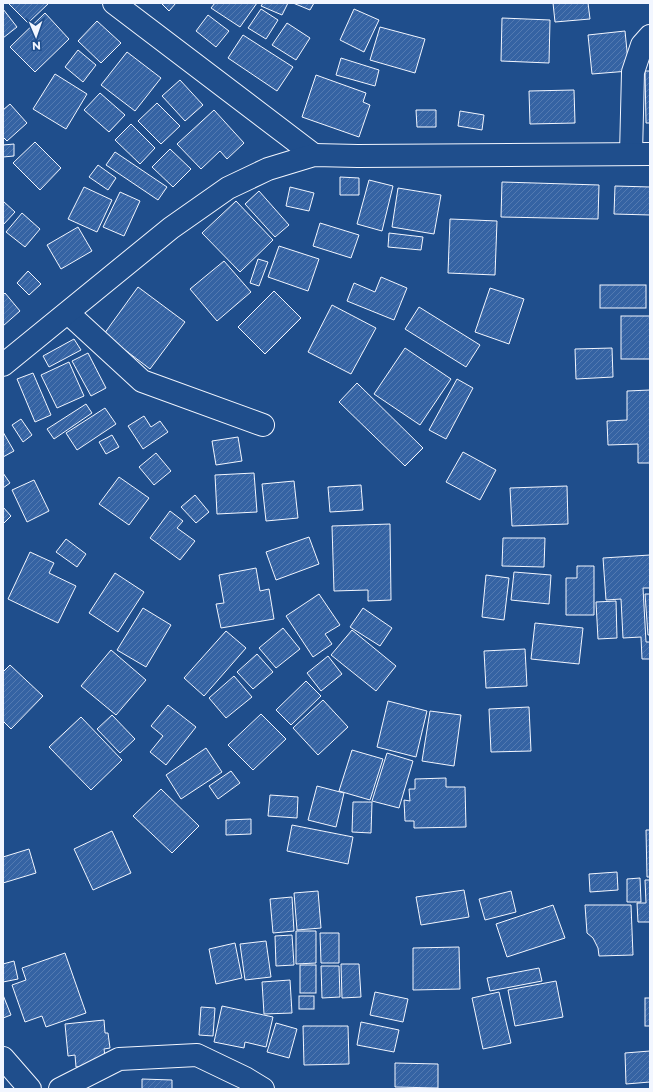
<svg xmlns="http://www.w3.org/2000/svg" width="653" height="1092" viewBox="0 0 653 1092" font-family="Montserrat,sans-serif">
<defs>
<pattern id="building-hatch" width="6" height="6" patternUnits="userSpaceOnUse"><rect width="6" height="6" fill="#3563a3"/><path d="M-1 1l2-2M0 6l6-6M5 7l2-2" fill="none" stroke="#537ab1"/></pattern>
</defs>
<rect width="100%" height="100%" fill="#1f4e8c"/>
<!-- building -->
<g fill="url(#building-hatch)" stroke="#f2f6ff">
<polygon points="8,3 49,3 28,23"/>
<polygon points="161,3 176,3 169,11"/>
<polygon points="215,3 257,3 240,27 211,8"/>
<polygon points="263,3 288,3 282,15 261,6"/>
<polygon points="293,3 314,3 310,10"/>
<polygon points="553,3 588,3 590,19 555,22"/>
<polygon points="3,9 17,27 3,38"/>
<polygon points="261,9 278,20 266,39 248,28"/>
<polygon points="354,9 379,20 364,52 340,40"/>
<polygon points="45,13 69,39 35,72 10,47"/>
<polygon points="208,15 229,31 216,47 196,31"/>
<polygon points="502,18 550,20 549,63 501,61"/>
<polygon points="97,21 121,43 101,63 78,41"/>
<polygon points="287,23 310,38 296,60 272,45"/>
<polygon points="380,27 425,39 415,73 370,60"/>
<polygon points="625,31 629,71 592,74 588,35"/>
<polygon points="243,35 293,67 277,91 228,58"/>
<polygon points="78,50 96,65 83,82 65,67"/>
<polygon points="127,52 161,78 135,111 101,85"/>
<polygon points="341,58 379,70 375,86 336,75"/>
<polygon points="645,71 650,71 650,123 646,123"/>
<polygon points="55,74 87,94 66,129 33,109"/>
<polygon points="316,75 366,93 363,102 370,105 359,137 302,117"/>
<polygon points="180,80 203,105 185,121 162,96"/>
<polygon points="574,90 575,123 530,124 529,91"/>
<polygon points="100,93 125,115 109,132 84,110"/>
<polygon points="157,103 180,126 161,144 138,121"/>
<polygon points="10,104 27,123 7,141 3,137 3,110"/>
<polygon points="214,110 244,143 227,159 220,151 201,169 177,144"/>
<polygon points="416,110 436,110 436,127 417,127"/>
<polygon points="460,111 484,115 482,130 458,126"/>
<polygon points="131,124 155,148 140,164 115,140"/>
<polygon points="35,142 61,168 40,190 13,163"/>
<polygon points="14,144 14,156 3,157 3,145"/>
<polygon points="170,149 191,169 173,187 152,167"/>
<polygon points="115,152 167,187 158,200 106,165"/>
<polygon points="98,165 116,178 108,190 89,177"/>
<polygon points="340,177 359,178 359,195 340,195"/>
<polygon points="369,180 393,186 382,231 357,224"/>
<polygon points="502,182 599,185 598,219 501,217"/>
<polygon points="615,186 650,187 650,215 614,214"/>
<polygon points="84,187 112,200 97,232 68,219"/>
<polygon points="290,187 314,193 309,211 286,206"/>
<polygon points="398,188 441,195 434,234 392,227"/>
<polygon points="259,191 289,225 275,237 245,204"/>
<polygon points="120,192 140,201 124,236 103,227"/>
<polygon points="3,201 15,212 3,225"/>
<polygon points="236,201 273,240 240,272 202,233"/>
<polygon points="22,213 40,229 25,247 6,232"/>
<polygon points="450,219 497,221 495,275 448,273"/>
<polygon points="320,223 359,235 351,258 313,246"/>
<polygon points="78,227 92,251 61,269 47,245"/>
<polygon points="389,233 423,237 421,250 388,247"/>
<polygon points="279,246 319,259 308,291 268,277"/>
<polygon points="258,259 268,262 259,286 250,283"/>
<polygon points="224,261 251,292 217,321 190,289"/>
<polygon points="28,271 41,284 29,295 17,283"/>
<polygon points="381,277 407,288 394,320 347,301 354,283 375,292"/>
<rect x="600" y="285" width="46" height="23"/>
<polygon points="138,287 185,322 150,369 104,334"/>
<polygon points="490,288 524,299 509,344 475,332"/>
<polygon points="274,291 301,318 265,354 238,327"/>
<polygon points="5,293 20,311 3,326 3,295"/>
<polygon points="332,305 376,328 351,374 308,352"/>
<polygon points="419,307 480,345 466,367 405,329"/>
<rect x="621" y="316" width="29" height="43"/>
<polygon points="74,339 81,350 49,367 43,356"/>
<polygon points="405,348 451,379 420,425 374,394"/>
<polygon points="612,348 613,377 576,379 575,349"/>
<polygon points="88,353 106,388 91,396 72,361"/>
<polygon points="69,362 84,396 57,408 41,375"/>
<polygon points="33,373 51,415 35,422 17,379"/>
<polygon points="457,379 473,388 446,439 429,430"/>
<polygon points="357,383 423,448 405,466 339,402"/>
<polygon points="650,390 650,463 638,463 638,444 608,445 607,421 627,420 627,391"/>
<polygon points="86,404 92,413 54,439 47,429"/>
<polygon points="105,408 116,424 77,450 66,433"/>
<polygon points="144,416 151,427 160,421 168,432 143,449 128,426"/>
<polygon points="21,419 32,435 23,442 12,425"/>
<polygon points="3,432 14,451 3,457"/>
<polygon points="112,435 119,447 106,454 99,442"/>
<polygon points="238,437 242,461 216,465 212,441"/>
<polygon points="463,452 496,470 480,500 446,482"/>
<polygon points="156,453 171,471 154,485 139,467"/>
<polygon points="3,473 10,483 3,488"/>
<polygon points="254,473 257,512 217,514 215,475"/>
<polygon points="119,477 149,498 129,525 99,504"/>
<polygon points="34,480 49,511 27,522 12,490"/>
<polygon points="294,481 298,518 266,521 262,484"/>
<polygon points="361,485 363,510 330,512 328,487"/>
<polygon points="567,486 568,524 512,526 510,488"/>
<polygon points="195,495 209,512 196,523 181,507"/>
<polygon points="3,507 11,516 3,524"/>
<polygon points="170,511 183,521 177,528 195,541 180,560 150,538"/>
<polygon points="390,524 391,600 368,601 368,590 334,591 332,526"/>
<polygon points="309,537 319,564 276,580 266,552"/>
<polygon points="503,538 545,538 544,567 502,566"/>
<polygon points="66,539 86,554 77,567 56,552"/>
<polygon points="30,552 54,563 49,573 76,586 58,623 8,599"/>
<polygon points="650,555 650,588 643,588 646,642 650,642 650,659 642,659 641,637 623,638 621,599 606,600 603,558"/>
<polygon points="577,566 594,566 594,615 566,615 566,578 577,578"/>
<polygon points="256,568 260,591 269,589 274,619 221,628 216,604 224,603 219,575"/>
<polygon points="514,572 551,575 549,604 511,600"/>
<polygon points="115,573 144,592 118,632 89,613"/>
<polygon points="486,575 509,578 504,620 482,617"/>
<polygon points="319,594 340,625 325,634 332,644 313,657 286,616"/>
<polygon points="645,594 650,594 650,635 648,635"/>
<polygon points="616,601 617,638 598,639 596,602"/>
<polygon points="143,608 171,625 146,667 117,650"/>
<polygon points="363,608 392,628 380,646 350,627"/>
<polygon points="535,623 583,628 579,664 531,659"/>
<polygon points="283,628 300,649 276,668 259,648"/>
<polygon points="352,630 396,666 376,691 331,655"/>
<polygon points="226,631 246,648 204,696 184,678"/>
<polygon points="525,649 527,686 486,688 484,651"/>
<polygon points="111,650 146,680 116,715 81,686"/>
<polygon points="257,654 273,672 253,689 237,672"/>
<polygon points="328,656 342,674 321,691 307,673"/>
<polygon points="10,665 43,696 11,729 3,721 3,672"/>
<polygon points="234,676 252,697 226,718 209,698"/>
<polygon points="306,681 321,696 291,725 276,710"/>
<polygon points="323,700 348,727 318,755 293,728"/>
<polygon points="388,701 427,711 416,757 377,747"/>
<polygon points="168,705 196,727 166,765 150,752 163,736 151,726"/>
<polygon points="529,707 531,751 491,752 489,709"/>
<polygon points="430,711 461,715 454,766 422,761"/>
<polygon points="261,714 286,739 253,770 228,745"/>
<polygon points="112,715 135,739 120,753 97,729"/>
<polygon points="81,717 122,760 91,790 49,747"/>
<polygon points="206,748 222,772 181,799 166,775"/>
<polygon points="352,750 383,759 370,800 339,791"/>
<polygon points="387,753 413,761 399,808 372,801"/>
<polygon points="231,771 240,783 218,799 209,786"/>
<polygon points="446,778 446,787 465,787 466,827 414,828 414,821 405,821 404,800 410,801 409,789 415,789 415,779"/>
<polygon points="317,786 344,793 336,827 308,820"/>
<polygon points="161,789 199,826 172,853 133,816"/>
<polygon points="270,795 298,797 297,818 268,816"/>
<polygon points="353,802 372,802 371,833 352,832"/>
<polygon points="251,819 251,834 226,835 226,820"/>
<polygon points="292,825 353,837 348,864 287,851"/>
<polygon points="646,830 650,830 650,877 647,877"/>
<polygon points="112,831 131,873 93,890 74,849"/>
<polygon points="29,849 36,873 3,883 3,857"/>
<polygon points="617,872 618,890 590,892 589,874"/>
<polygon points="640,878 641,902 627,902 627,879"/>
<polygon points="645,880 650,880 650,922 638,922 637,903 646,903"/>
<polygon points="464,890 469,917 421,925 416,897"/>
<polygon points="318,891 321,928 297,930 294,893"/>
<polygon points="511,891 516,912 485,920 479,899"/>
<polygon points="292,897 294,931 273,933 270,899"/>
<polygon points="553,905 565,938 507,957 496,924"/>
<polygon points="585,905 631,905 633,955 599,956 598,948 593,938 587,933"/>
<polygon points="296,931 316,931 316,963 296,964"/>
<polygon points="320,933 339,933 339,963 321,963"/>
<polygon points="292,935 294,965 276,966 275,936"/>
<polygon points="266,941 271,977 245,980 240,944"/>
<polygon points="235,943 242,978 216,984 209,949"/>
<polygon points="459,947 460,989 413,990 413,948"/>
<polygon points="65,953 86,1013 46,1027 42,1016 25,1022 12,985 26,980 22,968"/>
<polygon points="14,961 18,979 3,982 3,964"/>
<polygon points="341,964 359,964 361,997 342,998"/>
<rect x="300" y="965" width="16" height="28"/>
<polygon points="321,966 339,966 340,997 322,998"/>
<polygon points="539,968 542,981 490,991 487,978"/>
<polygon points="290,980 292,1013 264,1014 262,982"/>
<polygon points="556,981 563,1017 515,1026 508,990"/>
<polygon points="375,992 408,999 403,1022 370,1015"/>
<polygon points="499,992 511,1043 483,1049 472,998"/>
<polygon points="3,995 11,1015 3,1018"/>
<rect x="299" y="996" width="15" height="13"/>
<rect x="645" y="998" width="5" height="28"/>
<polygon points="222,1006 273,1017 266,1047 245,1042 244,1048 214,1042"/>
<polygon points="201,1007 215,1008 213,1036 199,1035"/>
<polygon points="104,1020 105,1033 108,1033 110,1048 104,1049 106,1063 76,1067 75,1055 68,1056 65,1024"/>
<polygon points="361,1022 399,1030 394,1052 357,1045"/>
<polygon points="276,1023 297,1029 289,1058 267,1052"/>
<polygon points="303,1026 348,1026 349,1064 304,1065"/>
<polygon points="650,1051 650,1082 626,1084 625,1053"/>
<polygon points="395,1063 438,1064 438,1088 395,1087"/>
<polygon points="142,1079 172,1080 172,1089 142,1089"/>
</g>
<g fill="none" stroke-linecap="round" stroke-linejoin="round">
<!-- street casing -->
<g stroke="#f2f6ff" stroke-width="24">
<g id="street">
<polyline points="631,154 633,72 642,45 650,36"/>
<polyline points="68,313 142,381 263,425"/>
<polyline points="3,1058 30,1089"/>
<polyline points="60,1089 119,1059 197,1055 245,1078 263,1089"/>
</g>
</g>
<!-- secondary casing -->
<g stroke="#f2f6ff" stroke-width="24">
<g id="secondary">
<polyline points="114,3 314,155"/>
<polyline points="3,365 171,228 228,188 268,169 314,155 358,156 650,154"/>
</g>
</g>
<!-- street -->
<use href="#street" stroke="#1f4e8c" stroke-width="22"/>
<!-- secondary -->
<use href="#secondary" stroke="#1f4e8c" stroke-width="22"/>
</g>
<!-- border -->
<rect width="653" height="1092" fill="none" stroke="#f2f6ff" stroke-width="8"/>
<!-- north arrow -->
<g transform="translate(36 36) rotate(178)" stroke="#1f4e8c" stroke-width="3" paint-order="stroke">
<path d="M0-3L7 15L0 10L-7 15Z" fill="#f2f6ff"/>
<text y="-6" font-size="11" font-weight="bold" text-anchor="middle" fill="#f2f6ff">N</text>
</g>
</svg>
